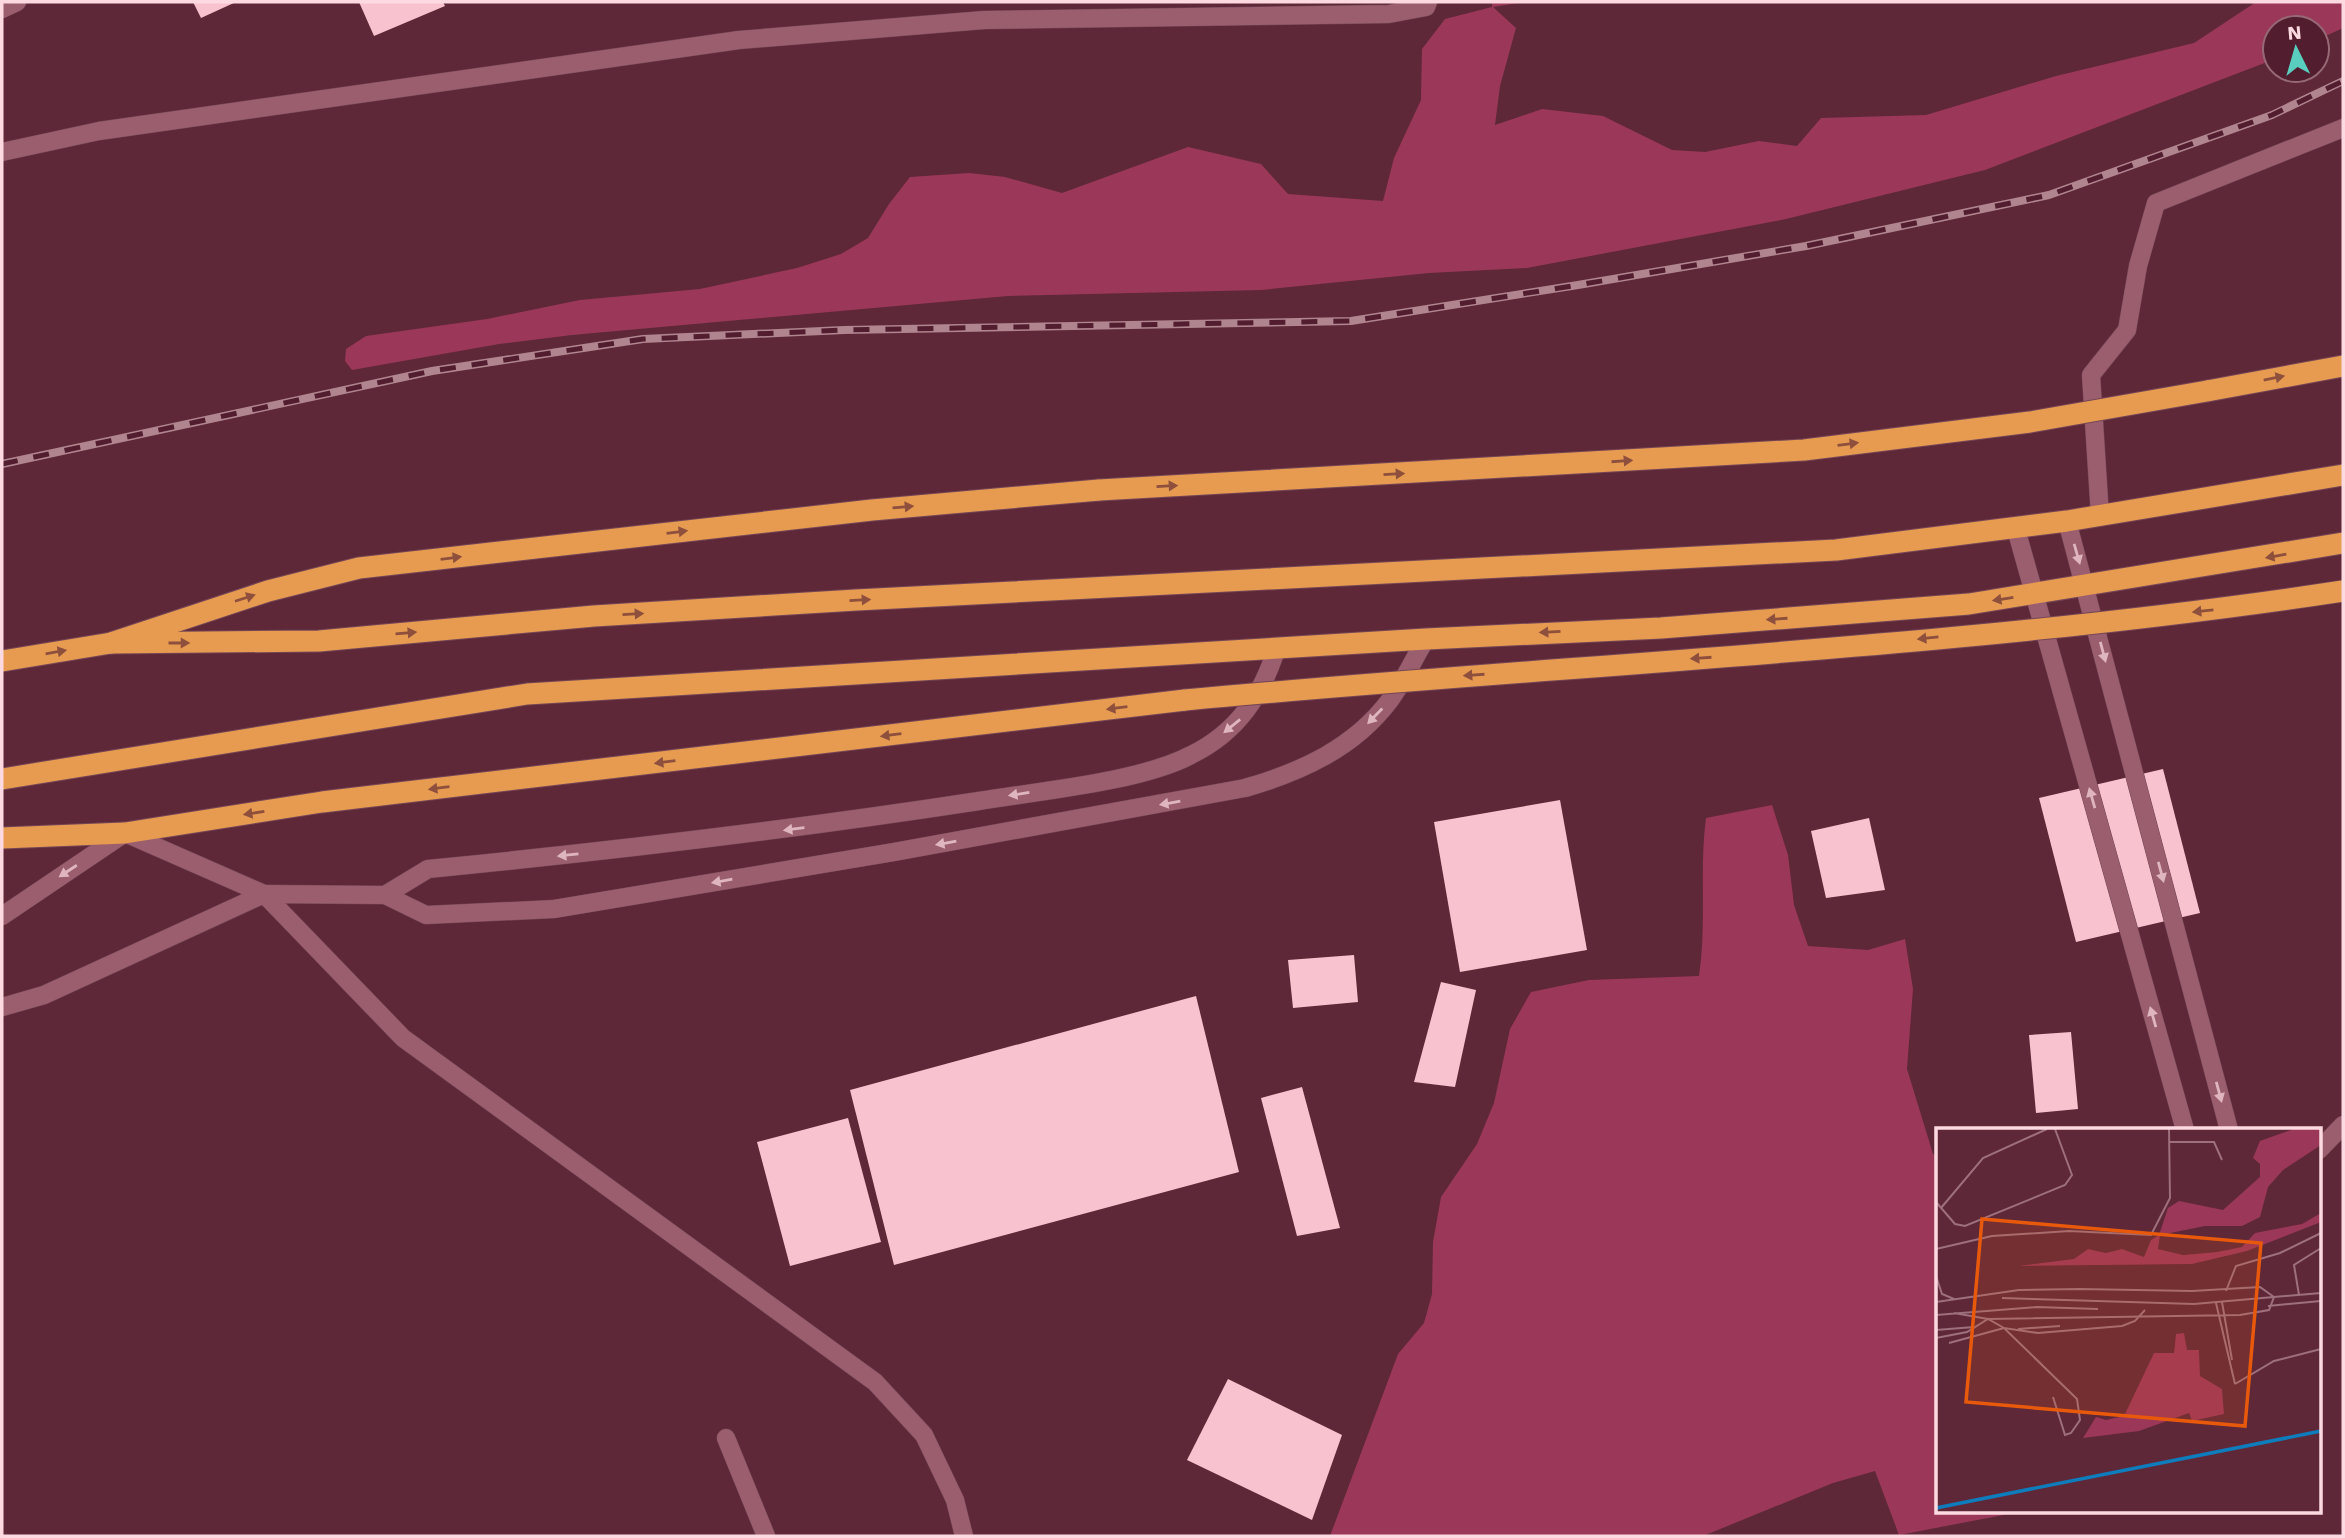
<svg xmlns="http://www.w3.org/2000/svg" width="2345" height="1538" viewBox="0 0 2345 1538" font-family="'Work Sans',sans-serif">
<rect width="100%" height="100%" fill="#5e2838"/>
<!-- green -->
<g fill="#9b3859">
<polygon points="1492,2 1524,2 1493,7 1516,28 1500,86 1495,125 1542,109 1603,116 1672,150 1705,152 1759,141 1797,146 1821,118 1926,115 2056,76 2194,43 2256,2 2343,2 2343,28 2317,40 2317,28 2275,28 2275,59 1985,170 1786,219 1527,268 1429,273 1261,290 1008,296 572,335 499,344 352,370 345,361 346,349 366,336 487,319 580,300 700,289 797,268 841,254 868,238 889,204 910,177 969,173 1005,177 1062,193 1188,147 1261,164 1288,194 1383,201 1394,158 1421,100 1422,49 1445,19 1492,7"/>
<path d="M1772,805l16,50 6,50 14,41 60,4 37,-11 8,50 -6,80 26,85 4,2v356h82l-120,23 -24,-64 -42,12 -130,53h-373l68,-182 26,-31 8,-29 1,-52 8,-45 36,-53 17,-41 16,-74 21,-37 58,-12 110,-4c8,-53 0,-106 7,-158z"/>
</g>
<!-- building -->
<g fill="#f9c2cf">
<polygon points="193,2 236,2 201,18"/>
<polygon points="359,2 443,2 445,6 374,36"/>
<polygon points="2163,769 2200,913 2076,942 2039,798"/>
<polygon points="1560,800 1587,950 1460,972 1434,822"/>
<polygon points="1869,818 1885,890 1826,898 1811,831"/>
<polygon points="1354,955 1358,1002 1293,1008 1288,960"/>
<polygon points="1441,982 1476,990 1455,1087 1414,1082"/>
<polygon points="1196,996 1239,1172 894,1265 850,1090"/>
<polygon points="2071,1032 2078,1109 2036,1113 2029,1035"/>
<polygon points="1302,1087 1340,1228 1297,1236 1261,1098"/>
<polygon points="848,1118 881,1242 790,1266 757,1142"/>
<polygon points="1228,1379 1342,1435 1312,1520 1187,1460"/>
</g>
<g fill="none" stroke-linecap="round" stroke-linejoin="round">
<!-- minor casing -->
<g stroke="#754656" stroke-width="19">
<g id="minor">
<polyline points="2,9 17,2"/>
<polyline points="2,152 99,131 739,40 984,20 1389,14 1426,7 1428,2"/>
<polyline points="2100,516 2091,375 2127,330 2138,266 2156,203 2343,128"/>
<polyline points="2067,521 2229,1130"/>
<polyline points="2016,529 2185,1130"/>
<path d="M385,895l43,-26c184,-18 368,-40 551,-68 59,-10 161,-19 212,-46 47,-23 71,-60 86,-108"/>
<polyline points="2,916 125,833 264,894 403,1038 875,1382 924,1435 955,1500 964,1536"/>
<path d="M2,1007l42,-12 220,-101 121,1 41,20 128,-6 340,-57 351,-64c56,-16 109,-40 145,-88 14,-19 24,-42 36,-61"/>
<polyline points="2319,1150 2343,1125"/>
<polyline points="726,1438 766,1536"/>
</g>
</g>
<!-- highway casing -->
<g stroke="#754656" stroke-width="23">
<g id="highway">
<polyline points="2207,391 2343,366"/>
<polyline points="111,643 319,641 594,616 856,600 1836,550 2067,521 2343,475"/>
<polyline points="2,661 111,643 268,591 359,568 872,510 1099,490"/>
<polyline points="2,779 527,694 1426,639 1661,628 1969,604 2343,543"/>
<polyline points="2,838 125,833 322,802 1185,700"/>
</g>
</g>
<!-- minor -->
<use href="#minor" stroke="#9a5e6e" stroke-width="18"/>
<!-- highway -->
<use href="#highway" stroke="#e79b51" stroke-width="21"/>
<!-- rail casing -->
<g stroke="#b18590" stroke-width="8">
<polyline id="rail" points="2,464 432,371 643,339 844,330 1351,321 1578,285 1806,246 2049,195 2272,115 2343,81"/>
</g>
<!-- rail -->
<use href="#rail" stroke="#521d2e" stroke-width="5" stroke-dasharray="16" stroke-linecap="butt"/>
<!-- highway-bridge casing -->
<g stroke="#754656" stroke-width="23" stroke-linecap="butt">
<g id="highway-bridge">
<polyline points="1099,490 1804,450 2030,422 2207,391"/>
<path d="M1185,700c386,-36 775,-51 1158,-109"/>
</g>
</g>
<!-- highway-bridge -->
<use href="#highway-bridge" stroke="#e79b51" stroke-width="21"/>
</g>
<!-- one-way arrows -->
<defs><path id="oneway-solid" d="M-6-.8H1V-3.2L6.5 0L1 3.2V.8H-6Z" transform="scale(1.75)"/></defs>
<g fill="#8e4f3c">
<use href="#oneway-solid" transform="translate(2274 378) rotate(-11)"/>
<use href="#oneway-solid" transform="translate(1848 444) rotate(-7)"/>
<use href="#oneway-solid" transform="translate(1622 461) rotate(-4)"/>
<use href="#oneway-solid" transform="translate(1394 474) rotate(-3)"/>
<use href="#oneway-solid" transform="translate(1167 486) rotate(-3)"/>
<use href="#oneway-solid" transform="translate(903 507) rotate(-5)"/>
<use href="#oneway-solid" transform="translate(677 532) rotate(-7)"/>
<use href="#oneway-solid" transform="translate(2276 556) rotate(170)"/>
<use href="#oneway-solid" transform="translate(451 558) rotate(-7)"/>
<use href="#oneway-solid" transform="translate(245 598) rotate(-18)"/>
<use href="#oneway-solid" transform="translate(2003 599) rotate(171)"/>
<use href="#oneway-solid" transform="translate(860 600) rotate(-3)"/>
<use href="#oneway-solid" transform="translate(2203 611) rotate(174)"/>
<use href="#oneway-solid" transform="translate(633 614) rotate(-3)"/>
<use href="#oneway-solid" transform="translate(1777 619) rotate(176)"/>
<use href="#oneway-solid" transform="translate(1550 632) rotate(177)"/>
<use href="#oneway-solid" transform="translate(406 633) rotate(-5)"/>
<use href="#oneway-solid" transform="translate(1928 638) rotate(174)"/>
<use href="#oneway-solid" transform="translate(179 643)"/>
<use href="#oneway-solid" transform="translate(56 652) rotate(-10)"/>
<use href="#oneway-solid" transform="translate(1701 658) rotate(176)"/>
<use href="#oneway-solid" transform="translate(1474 675) rotate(176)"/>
<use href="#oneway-solid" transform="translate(1117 708) rotate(173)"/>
<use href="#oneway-solid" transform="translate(891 735) rotate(173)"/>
<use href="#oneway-solid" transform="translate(665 762) rotate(173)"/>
<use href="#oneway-solid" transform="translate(439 788) rotate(173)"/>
<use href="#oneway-solid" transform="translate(254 813) rotate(171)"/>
</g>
<g fill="#dfb5bf">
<use href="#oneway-solid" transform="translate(2077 554) rotate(74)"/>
<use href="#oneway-solid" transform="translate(2103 652) rotate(75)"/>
<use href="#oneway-solid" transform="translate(1375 716) rotate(134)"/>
<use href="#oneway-solid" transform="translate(1232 726) rotate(141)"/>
<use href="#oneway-solid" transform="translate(1019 794) rotate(171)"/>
<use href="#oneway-solid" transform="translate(2092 798) rotate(-106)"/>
<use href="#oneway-solid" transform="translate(1170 803) rotate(170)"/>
<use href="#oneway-solid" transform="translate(794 829) rotate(173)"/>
<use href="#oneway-solid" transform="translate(946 843) rotate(170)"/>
<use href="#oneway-solid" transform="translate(568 855) rotate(174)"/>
<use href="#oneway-solid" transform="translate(68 871) rotate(147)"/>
<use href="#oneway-solid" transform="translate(2161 872) rotate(75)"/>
<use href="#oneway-solid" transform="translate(722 881) rotate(170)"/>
<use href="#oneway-solid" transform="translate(2153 1017) rotate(-106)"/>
<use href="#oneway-solid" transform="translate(2219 1092) rotate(75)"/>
</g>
<!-- overview -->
<g transform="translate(1936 1128)">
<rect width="385" height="385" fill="#5e2838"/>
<path d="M358,1h27v16l-38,25 -15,17 -8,30 -18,9h-37l-45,9 -2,14 25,6 34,-3 25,-5 13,-14 47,-9 19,-11v9l-74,29 -55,13 -173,2 55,-7 14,-10 18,4 16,-4 22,8 7,-17 8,-5 9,-27 11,-7 44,9 37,-33v-13l-7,-6 7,-17zM248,205l3,17h12l1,26 22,13 2,25 -32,7 -3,-8 -50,18 -56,7 13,-21 10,3 18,-4 30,-63h20l2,-19z" fill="#9b3859"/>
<path fill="none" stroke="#0f7cbc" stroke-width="3.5" d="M0,380l385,-77"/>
<path fill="none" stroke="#9e6f7c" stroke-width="2" d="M233,14h45l8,18M0,74l19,22 10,2 100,-41 7,-10 -17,-46M5,80l42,-50 64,-29M0,121l56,-13 77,-5 82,4 19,-37 -1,-69M0,148l6,18 12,5M290,163l10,-25 44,-13 41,-20M363,167l-5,-30 27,-17M66,170l192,6 127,-11M0,174l83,-12 61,-1 112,2 68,-4 14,10 -5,13 -29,5 -252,4 -34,-6M286,174l10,58M280,175l19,81M332,178l53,-5M0,187l101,-8 61,2M82,201l42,-3M0,202l38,-3M0,210l31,-6 21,-13 16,9 73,71 3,21 -9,13 -6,2 -12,-38M13,215l55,-15 34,5 84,-7 13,-5 10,-11M299,256l39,-23 47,-12"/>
<path fill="#e8590c" fill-opacity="0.15" stroke="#e8590c" stroke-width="3.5" d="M46,91l279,24 -16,183 -279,-24z"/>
<rect width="385" height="385" fill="none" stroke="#fddae2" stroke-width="3.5"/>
</g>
<!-- border -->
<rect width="2345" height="1538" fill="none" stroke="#fddae2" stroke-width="7"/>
<!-- north arrow -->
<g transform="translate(2296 49) rotate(355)"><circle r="33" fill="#521d2e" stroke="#966976" stroke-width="2"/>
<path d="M0-5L12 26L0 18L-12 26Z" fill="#5acebe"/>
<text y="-10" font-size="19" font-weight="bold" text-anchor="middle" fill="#fddae2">N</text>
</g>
</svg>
